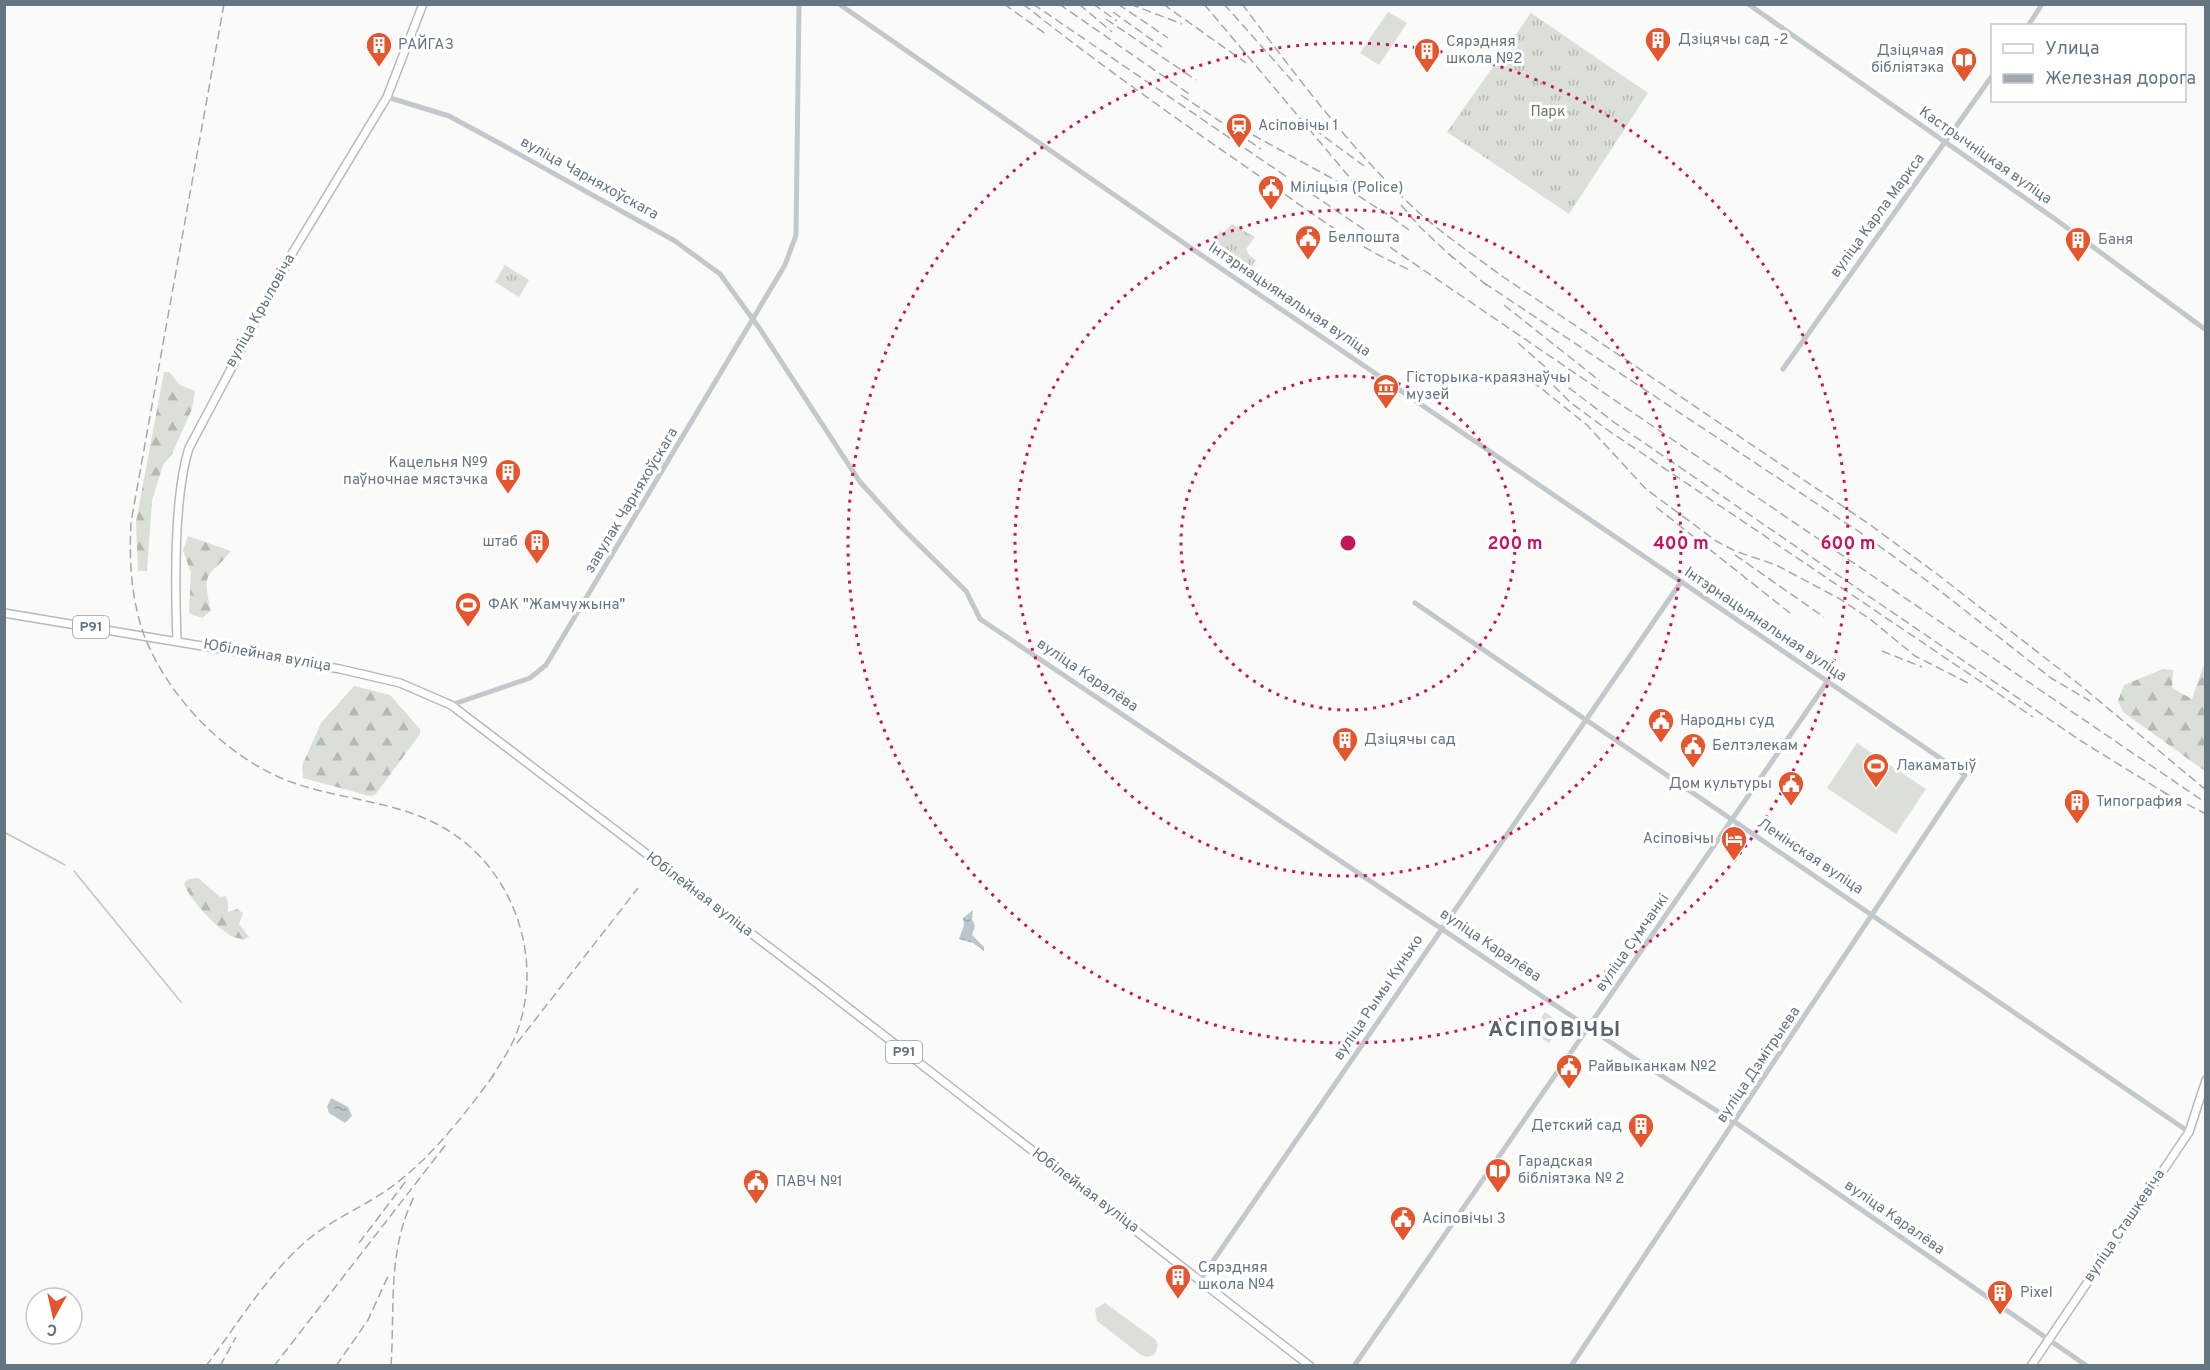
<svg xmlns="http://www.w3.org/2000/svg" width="2210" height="1370" viewBox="0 0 2210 1370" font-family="Overpass,sans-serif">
<defs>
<pattern id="grass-tufts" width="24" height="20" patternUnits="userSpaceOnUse" patternTransform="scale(1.5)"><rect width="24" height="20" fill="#dadfd7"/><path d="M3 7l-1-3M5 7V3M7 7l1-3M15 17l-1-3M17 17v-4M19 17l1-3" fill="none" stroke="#b4b9b4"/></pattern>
<pattern id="forest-firs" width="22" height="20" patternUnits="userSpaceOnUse" patternTransform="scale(1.5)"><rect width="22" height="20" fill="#dadfd7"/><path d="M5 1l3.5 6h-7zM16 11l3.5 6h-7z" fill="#b4b9b4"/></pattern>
<pattern id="water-ripples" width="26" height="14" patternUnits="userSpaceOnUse" patternTransform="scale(1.5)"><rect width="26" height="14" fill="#bbc7cb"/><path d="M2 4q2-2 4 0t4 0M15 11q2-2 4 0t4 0" fill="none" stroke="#9ca6aa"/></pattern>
</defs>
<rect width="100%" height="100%" fill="#fafaf8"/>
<!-- grass -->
<g fill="url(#grass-tufts)">
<polygon points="1531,13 1648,93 1569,214 1447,132"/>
<polygon points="1232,224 1255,237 1246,249 1249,255 1256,260 1249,269 1212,244 1220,231 1223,233"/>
<polygon points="505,265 529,280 519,297 495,282"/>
<polygon points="1545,1012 1562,1024 1549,1043 1532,1032"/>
</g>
<!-- forest -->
<g fill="url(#forest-firs)">
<polygon points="164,372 169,372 180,385 195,391 192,409 172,454 163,465 152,501 147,571 138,571 136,522"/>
<path d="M188,536l43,15c-24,29 -29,18 -20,60l-9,7 -13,-5 2,-40 -8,-23z"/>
<polygon points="2203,667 2206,667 2205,771 2123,712 2118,701 2124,685 2163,669 2173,670 2172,688 2192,699"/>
<polygon points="354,686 390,695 420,729 420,734 375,795 370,796 303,778 302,766 321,723"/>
<path d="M198,878l22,19 5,-1 3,6v10l9,-3 6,4 -4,11 10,13 -5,3c-4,-2 -9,-2 -13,-4 -17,-11 -39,-34 -47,-52l4,-5z"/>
</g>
<!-- pitch -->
<g fill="#dadfd7">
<polygon points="1388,12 1407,23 1379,65 1360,53"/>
<polygon points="1857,743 1926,789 1896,834 1827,788"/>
<polygon points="1105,1303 1156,1340 1158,1345 1155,1354 1148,1357 1141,1355 1097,1321 1095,1309"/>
</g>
<!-- water -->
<g fill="url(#water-ripples)">
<polygon points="973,910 972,919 975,926 972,935 984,947 984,951 973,943 959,939 964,925 963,918"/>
<polygon points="331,1098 348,1107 352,1116 345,1123 329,1113 327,1107"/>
</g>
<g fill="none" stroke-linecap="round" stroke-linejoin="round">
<!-- stream -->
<g stroke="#bbc7cb" stroke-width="1.5">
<polyline points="4,5 5,4"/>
<polyline points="4,832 65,865"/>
<polyline points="74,871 181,1002"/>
</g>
<!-- major casing -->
<g stroke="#b5babe" stroke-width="10">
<g id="major">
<polyline points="4,613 340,669 400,683 451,705 815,982 1310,1366"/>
<path d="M177,640c-2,-53 -4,-141 12,-192l104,-196 94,-155 36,-93"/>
<polyline points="2031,1366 2189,1132 2206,1080"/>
</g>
</g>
<!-- minor -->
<g stroke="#c3c8cc" stroke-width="5">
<polyline points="839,4 1191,248 1965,775 1571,1366"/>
<polyline points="1748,4 2055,219 2206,330"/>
<polyline points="2028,26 2042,4"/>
<polyline points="387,97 449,116 499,143 675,241 720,274 760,329 860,482 901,527 966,591 980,619 1640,1062 1736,1123 2087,1366"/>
<polyline points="1783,369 1992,76"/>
<polyline points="1415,603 2189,1132"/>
<polyline points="451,705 530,678 546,665 785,265 796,235 799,4"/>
<polyline points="1200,1280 1681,582"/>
<polyline points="1354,1366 1827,682"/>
</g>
<!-- major -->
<use href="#major" stroke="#fff" stroke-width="7"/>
<!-- rail -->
<g stroke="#a2aab0" stroke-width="1.5" stroke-dasharray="9 4.5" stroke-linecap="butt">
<path d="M224,4l-93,518c-2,39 0,76 13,113 25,64 83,123 147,147 50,18 107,19 153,46 71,41 102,134 71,209 -6,14 -15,27 -23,40"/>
<polyline points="1004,4 1046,34"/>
<path d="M1023,4c74,59 151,113 229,167 50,35 101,75 158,99"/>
<polyline points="1033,4 2206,803"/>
<polyline points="1059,4 1192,96"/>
<polyline points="1079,4 1112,32"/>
<polyline points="1093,4 1117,21"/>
<polyline points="1118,4 1168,38"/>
<polyline points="1130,4 1182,24"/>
<polyline points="1163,4 1246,63"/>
<polyline points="1204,4 1361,191"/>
<polyline points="1224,4 1294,83"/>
<path d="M1242,4c54,71 108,145 174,206 25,23 55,43 83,64l370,250 68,50 143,111 126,105"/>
<polyline points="1113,12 1162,47"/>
<polyline points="1106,19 1196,80"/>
<polyline points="1181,95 1261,149"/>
<polyline points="1314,129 1364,166"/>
<polyline points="1253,135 1335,180 1386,214"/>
<polyline points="1401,205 1420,227 1453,258"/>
<polyline points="1380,209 1409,230"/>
<polyline points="1449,254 1490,288"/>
<polyline points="1484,283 1864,535 1930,583 2051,678 2090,701"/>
<polyline points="1504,305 1600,381"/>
<polyline points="1518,343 1568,387 1615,423 2081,741 2170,796"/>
<polyline points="1544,376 1571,403 1609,431 2033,717"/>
<polyline points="1532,381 1587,425 1646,489 1716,541 1735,551 1776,565 1840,599 1870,619 1915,656 1972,685"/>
<polyline points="1656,507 1790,613"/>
<polyline points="1735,555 1824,617"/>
<polyline points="1882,651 1922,667"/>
<polyline points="2163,792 2206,814"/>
<polyline points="517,1043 638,888"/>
<polyline points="359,1243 406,1181"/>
<path d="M206,1366c31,-41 59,-88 97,-122 24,-22 54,-34 81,-52 45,-30 80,-77 112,-120"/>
<polyline points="220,1366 236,1337"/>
<polyline points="274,1366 447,1143"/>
<polyline points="336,1366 368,1320 389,1274"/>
<path d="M391,1366c4,-59 -4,-117 24,-171"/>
</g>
</g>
<!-- distance rings -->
<g fill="none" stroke="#c2185b" stroke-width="3" stroke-dasharray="3 6">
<circle cx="1348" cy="543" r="167"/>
<circle cx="1348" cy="543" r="333"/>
<circle cx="1348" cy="543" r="500"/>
</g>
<!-- icons -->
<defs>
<g id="building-pin" transform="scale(1.35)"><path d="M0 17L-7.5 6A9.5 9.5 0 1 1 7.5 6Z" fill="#e4572e" stroke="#fff"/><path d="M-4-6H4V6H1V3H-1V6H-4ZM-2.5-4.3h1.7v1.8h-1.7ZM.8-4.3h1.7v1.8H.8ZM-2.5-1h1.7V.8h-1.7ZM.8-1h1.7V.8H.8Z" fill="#fff"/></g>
<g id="library-pin" transform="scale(1.35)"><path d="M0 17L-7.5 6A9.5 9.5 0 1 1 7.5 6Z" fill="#e4572e" stroke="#fff"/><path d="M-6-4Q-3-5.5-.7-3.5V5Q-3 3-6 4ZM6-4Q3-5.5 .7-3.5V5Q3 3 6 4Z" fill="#fff"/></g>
<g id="station-pin" transform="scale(1.35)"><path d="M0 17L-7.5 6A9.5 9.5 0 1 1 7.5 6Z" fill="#e4572e" stroke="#fff"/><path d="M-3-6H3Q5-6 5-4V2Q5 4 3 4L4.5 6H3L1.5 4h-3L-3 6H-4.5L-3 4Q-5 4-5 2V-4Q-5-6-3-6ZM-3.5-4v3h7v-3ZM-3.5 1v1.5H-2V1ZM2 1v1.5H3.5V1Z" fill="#fff"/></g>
<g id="civic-pin" transform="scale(1.35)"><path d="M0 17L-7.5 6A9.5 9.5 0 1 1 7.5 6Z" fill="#e4572e" stroke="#fff"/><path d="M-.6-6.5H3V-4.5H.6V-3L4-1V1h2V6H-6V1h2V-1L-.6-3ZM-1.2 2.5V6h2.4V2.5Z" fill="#fff"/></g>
<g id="museum-pin" transform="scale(1.35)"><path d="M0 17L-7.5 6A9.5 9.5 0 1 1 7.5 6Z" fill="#e4572e" stroke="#fff"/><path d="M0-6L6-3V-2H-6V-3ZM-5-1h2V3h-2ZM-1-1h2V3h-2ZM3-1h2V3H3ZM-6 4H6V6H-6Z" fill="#fff"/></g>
<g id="stadium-pin" transform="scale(1.35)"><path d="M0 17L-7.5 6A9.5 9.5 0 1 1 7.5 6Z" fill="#e4572e" stroke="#fff"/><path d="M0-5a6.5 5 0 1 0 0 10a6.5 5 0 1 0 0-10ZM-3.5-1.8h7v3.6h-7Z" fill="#fff"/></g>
<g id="hotel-pin" transform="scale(1.35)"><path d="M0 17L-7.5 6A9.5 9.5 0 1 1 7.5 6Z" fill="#e4572e" stroke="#fff"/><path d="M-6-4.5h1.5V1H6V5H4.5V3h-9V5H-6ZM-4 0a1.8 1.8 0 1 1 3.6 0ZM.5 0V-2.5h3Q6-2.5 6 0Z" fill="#fff"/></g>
</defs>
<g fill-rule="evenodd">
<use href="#building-pin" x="1658" y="40"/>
<use href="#building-pin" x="379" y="45"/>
<use href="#building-pin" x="1427" y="51"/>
<use href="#library-pin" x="1964" y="60"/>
<use href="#station-pin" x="1239" y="126"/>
<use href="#civic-pin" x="1271" y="188"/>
<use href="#civic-pin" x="1308" y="238"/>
<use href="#building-pin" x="2078" y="240"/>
<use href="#museum-pin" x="1386" y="387"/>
<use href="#building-pin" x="508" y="472"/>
<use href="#building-pin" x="537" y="542"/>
<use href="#stadium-pin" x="468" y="605"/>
<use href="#civic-pin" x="1661" y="721"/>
<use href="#building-pin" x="1345" y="740"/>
<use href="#civic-pin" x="1693" y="746"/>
<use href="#stadium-pin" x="1876" y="766"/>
<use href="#civic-pin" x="1791" y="784"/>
<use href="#building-pin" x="2077" y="802"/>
<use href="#hotel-pin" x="1734" y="839"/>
<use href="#civic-pin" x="1569" y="1067"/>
<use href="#building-pin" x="1641" y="1126"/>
<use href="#library-pin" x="1498" y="1171"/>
<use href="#civic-pin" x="756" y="1182"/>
<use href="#civic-pin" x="1403" y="1219"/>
<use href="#building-pin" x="1178" y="1277"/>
<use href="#building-pin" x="2000" y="1293"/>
</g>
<g text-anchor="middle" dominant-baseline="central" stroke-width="6" stroke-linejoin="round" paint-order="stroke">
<!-- shield labels -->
<g fill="#fff" stroke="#939fa8" stroke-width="1.5">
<rect x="73" y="616" width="36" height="22" rx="4.5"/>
<rect x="886" y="1041" width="36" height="22" rx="4.5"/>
</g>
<g font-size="14" font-weight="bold" fill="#657683">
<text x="91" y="627">Р91</text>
<text x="904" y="1052">Р91</text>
</g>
<!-- poi labels -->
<g font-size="15" fill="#657683" stroke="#fff" text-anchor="start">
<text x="1678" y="40">Дзіцячы сад -2</text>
<text x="1446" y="42">Сярэдняя<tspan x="1446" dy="17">школа №2</tspan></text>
<text x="398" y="45">РАЙГАЗ</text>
<text x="1944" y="51" text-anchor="end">Дзіцячая<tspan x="1944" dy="17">бібліятэка</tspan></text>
<text x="1258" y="126">Асіповічы 1</text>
<text x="1290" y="188">Міліцыя (Police)</text>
<text x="1328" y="238">Белпошта</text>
<text x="2098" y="240">Баня</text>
<text x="1406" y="378">Гісторыка-краязнаўчы<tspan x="1406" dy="17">музей</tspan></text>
<text x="488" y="463" text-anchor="end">Кацельня №9<tspan x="488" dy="17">паўночнае мястэчка</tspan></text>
<text x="518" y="542" text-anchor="end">штаб</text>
<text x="488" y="605">ФАК "Жамчужына"</text>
<text x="1680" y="721">Народны суд</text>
<text x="1364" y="740">Дзіцячы сад</text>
<text x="1712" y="746">Белтэлекам</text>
<text x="1896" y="766">Лакаматыў</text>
<text x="1772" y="784" text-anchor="end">Дом культуры</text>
<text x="2096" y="802">Типография</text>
<text x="1714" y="839" text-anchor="end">Асіповічы</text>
<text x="1588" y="1067">Райвыканкам №2</text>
<text x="1622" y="1126" text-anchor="end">Детский сад</text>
<text x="1518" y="1162">Гарадская<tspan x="1518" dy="17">бібліятэка № 2</tspan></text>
<text x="776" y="1182">ПАВЧ №1</text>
<text x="1422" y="1219">Асіповічы 3</text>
<text x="1198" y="1268">Сярэдняя<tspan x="1198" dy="17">школа №4</tspan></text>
<text x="2020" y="1293">Pixel</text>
</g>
<!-- park labels -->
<g font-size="15" fill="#687a64" stroke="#fff">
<text x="1548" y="112">Парк</text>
</g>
<!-- street labels -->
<g font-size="15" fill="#657683" stroke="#fff">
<text transform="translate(1985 156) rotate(35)">Кастрычніцкая вуліца</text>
<text transform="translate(589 179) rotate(29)">вуліца Чарняхоўскага</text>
<text transform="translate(1878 216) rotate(-54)">вуліца Карла Маркса</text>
<text transform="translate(1289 300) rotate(34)">Інтэрнацыянальная вуліца</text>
<text transform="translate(261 311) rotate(-61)">вуліца Крыловіча</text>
<text transform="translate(632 501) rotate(-59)">завулак Чарняхоўскага</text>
<text transform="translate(1765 625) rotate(34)">Інтэрнацыянальная вуліца</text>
<text transform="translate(267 656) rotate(10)">Юбілейная вуліца</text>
<text transform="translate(1087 676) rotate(34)">вуліца Каралёва</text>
<text transform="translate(1810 857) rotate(34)">Ленінская вуліца</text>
<text transform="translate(699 895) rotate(37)">Юбілейная вуліца</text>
<text transform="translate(1633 943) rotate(-55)">вуліца Сумчанкі</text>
<text transform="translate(1490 946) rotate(34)">вуліца Каралёва</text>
<text transform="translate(1379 998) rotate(-56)">вуліца Рымы Кунько</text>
<text transform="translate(1759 1065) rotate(-56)">вуліца Дзмітрыева</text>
<text transform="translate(1085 1191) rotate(37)">Юбілейная вуліца</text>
<text transform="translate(1894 1218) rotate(35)">вуліца Каралёва</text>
<text transform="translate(2125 1226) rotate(-56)">вуліца Сташкевіча</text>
</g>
<!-- district labels -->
<g font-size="21" font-weight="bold" letter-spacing="1.5" fill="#57646e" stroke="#fff">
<text x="1555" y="1030">АСІПОВІЧЫ</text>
</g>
</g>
<circle cx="1348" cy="543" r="9" fill="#c2185b" stroke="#fff" stroke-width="3"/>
<g font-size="18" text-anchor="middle" font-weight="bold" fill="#c2185b" stroke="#fff" stroke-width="6" stroke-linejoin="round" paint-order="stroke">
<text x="1515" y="549">200 m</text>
<text x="1681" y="549">400 m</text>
<text x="1848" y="549">600 m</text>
</g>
<!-- border -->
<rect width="2210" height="1370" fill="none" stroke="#657683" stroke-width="12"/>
<!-- legend -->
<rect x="1991" y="24" width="195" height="78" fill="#ffffff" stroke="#c1c8cd" stroke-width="1.5"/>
<rect x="2003" y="44" width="30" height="9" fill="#ffffff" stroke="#c1c8cd" stroke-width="1.5"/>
<text x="2045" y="54" font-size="18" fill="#657683">Улица</text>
<rect x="2003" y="74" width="30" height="9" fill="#a2aab0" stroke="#c1c8cd" stroke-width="1.5"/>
<text x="2045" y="84" font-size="18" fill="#657683">Железная дорога</text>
<!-- north arrow -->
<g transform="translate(54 1316) rotate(188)"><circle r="28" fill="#ffffff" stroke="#c1c8cd" stroke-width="1.5"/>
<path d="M0-4.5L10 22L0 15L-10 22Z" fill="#e4572e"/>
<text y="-9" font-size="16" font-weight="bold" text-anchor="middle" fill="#657683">С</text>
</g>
</svg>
